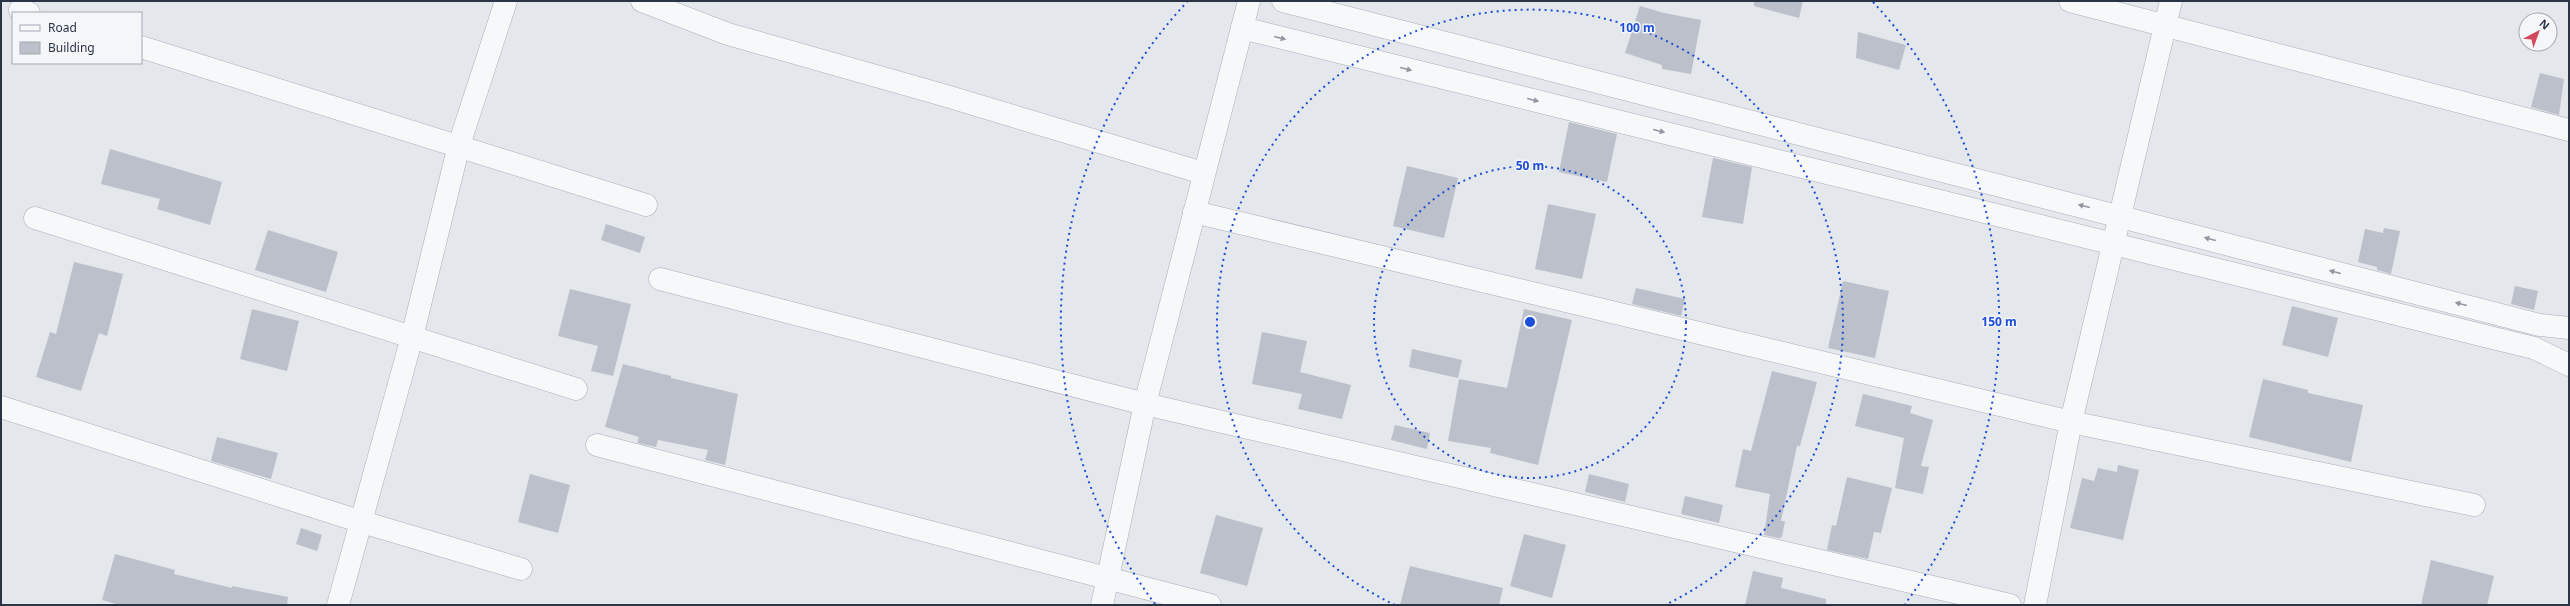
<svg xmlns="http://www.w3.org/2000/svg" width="2570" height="606" viewBox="0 0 2570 606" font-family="'Noto Sans',sans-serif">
<rect width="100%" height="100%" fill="#e4e7ec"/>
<!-- building -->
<g fill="#bbc0ca">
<polygon points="1754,1 1803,1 1799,18 1754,6"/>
<polygon points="1640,6 1664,13 1701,20 1691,74 1662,69 1662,65 1625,53"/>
<polygon points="1858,32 1906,45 1899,70 1856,58"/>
<polygon points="2540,73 2564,79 2559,115 2531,107"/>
<polygon points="1569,122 1617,134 1607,182 1559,172"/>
<polygon points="110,149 222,182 210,225 157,209 160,199 101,184"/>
<polygon points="1713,158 1752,167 1743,224 1702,217"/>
<polygon points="1407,166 1458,178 1444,238 1393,226"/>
<polygon points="1548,204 1596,214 1582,279 1535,269"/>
<polygon points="606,224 645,237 640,253 601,240"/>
<polygon points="2384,228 2400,231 2391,274 2377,270 2377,267 2358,262 2365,229 2383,233"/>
<polygon points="268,230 338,252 326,292 255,270"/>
<polygon points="74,262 123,274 107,336 99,333 81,391 36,377 50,332 56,334"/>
<polygon points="1843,281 1889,291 1875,358 1828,348"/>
<polygon points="2515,286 2538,291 2534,310 2511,304"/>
<polygon points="1636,288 1685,299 1681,316 1632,304"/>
<polygon points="570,289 631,304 613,376 591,371 598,346 558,336"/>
<polygon points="2292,306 2338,318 2328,357 2282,345"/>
<polygon points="252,309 299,321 287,371 240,359"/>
<polygon points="1524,309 1572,320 1538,465 1490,453 1491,448 1448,441 1459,379 1507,388"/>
<polygon points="1262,332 1307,341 1300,372 1351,385 1342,419 1298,409 1302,394 1252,384"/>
<polygon points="1412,349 1462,360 1458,378 1409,367"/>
<polygon points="623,364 671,376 671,378 738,394 725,465 705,460 708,450 658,440 656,447 637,443 639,437 605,427"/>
<polygon points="1772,371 1817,382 1800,446 1797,446 1781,521 1785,521 1782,537 1778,538 1764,535 1770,494 1735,487 1743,449 1751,451"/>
<polygon points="2263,379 2308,390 2308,393 2363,405 2351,462 2249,437"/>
<polygon points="1863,394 1912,406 1910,413 1933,420 1921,466 1929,467 1923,494 1895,488 1904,438 1855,426"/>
<polygon points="1395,425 1430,433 1427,449 1391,440"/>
<polygon points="217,437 278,453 271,479 211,461"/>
<polygon points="2118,465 2139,470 2123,540 2070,528 2082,478 2094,481 2098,468 2117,472"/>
<polygon points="530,474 570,485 558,533 518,522"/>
<polygon points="1589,474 1629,484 1625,502 1585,492"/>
<polygon points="1847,477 1892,488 1881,533 1874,532 1868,559 1827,550 1832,525 1836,526"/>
<polygon points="1685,496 1723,505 1719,523 1681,514"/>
<polygon points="1216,515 1263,528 1247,586 1200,573"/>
<polygon points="301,528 322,535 317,551 296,544"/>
<polygon points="1524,534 1566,545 1552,598 1510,586"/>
<polygon points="115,554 175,570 174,574 232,588 232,586 288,597 287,605 119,605 102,600"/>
<polygon points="2431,560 2494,576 2487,605 2421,605"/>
<polygon points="1410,566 1503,588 1499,605 1400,605"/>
<polygon points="1753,571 1783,578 1781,588 1826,599 1826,605 1745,605"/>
</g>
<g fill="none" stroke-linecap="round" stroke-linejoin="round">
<!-- minor casing -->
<g stroke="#a9aeb7" stroke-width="23">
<g id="minor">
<polyline points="642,1 728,34 943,95 1203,173"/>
<polyline points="1283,1 2540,325 2569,328"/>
<polyline points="2070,1 2569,130"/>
<polyline points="20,10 29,13"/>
<polyline points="1242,28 2485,336 2534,348 2569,365"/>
<polyline points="141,47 646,205"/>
<polyline points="1194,212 2071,422 2474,505"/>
<polyline points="35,218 576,389"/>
<polyline points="660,279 1145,404 2010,605"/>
<polyline points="1,407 362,522 521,569"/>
<polyline points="597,445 1210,605"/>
<polyline points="338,605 412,337 459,145 506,1"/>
<polyline points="1102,605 1145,404 1249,1"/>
<polyline points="2035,605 2071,422 2171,1"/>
</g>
</g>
<!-- minor -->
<use href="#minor" stroke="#f7f8fa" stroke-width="22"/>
</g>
<!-- one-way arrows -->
<defs><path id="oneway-solid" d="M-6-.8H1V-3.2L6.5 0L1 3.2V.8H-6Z"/></defs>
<g fill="#9196a0">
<use href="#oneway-solid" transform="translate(1280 38) rotate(14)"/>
<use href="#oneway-solid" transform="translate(1406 69) rotate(14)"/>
<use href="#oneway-solid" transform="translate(1533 100) rotate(14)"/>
<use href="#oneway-solid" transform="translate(1659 131) rotate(14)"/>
<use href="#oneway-solid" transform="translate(2084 206) rotate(-166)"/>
<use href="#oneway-solid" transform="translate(2210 239) rotate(-165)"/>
<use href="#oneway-solid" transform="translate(2335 272) rotate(-165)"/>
<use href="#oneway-solid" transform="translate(2461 304) rotate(-165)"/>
</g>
<!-- distance rings -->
<g fill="none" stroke="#1d4ed8" stroke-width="2" stroke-dasharray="2 4">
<circle cx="1530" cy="322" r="156"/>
<path d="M1395 605A313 313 0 1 1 1665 605"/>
<path d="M1155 604A469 469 0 0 1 1187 2M1873 2A469 469 0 0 1 1905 604"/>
</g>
<circle cx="1530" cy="322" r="6" fill="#1d4ed8" stroke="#f4f6f9" stroke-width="2"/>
<g font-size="12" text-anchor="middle" font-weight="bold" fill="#1d4ed8" stroke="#f4f6f9" stroke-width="3" stroke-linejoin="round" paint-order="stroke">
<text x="1637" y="32">100 m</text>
<text x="1530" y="170">50 m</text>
<text x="1999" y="326">150 m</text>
</g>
<!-- border -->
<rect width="2570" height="606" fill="none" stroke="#2b3445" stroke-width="4"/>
<!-- legend -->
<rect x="12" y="12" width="130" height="52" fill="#f4f6f9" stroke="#a4a8b1"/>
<rect x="20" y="25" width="20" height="6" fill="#f7f8fa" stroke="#a4a8b1"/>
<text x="48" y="32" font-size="12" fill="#2b3445">Road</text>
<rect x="20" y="42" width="20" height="12" fill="#bbc0ca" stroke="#a4a8b1"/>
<text x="48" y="52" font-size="12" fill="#2b3445">Building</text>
<!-- north arrow -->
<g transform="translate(2538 32) rotate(41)"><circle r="19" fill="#f4f6f9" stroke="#a4a8b1"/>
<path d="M0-3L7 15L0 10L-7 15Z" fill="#d1495b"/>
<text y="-6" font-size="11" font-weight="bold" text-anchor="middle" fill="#2b3445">N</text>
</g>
</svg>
